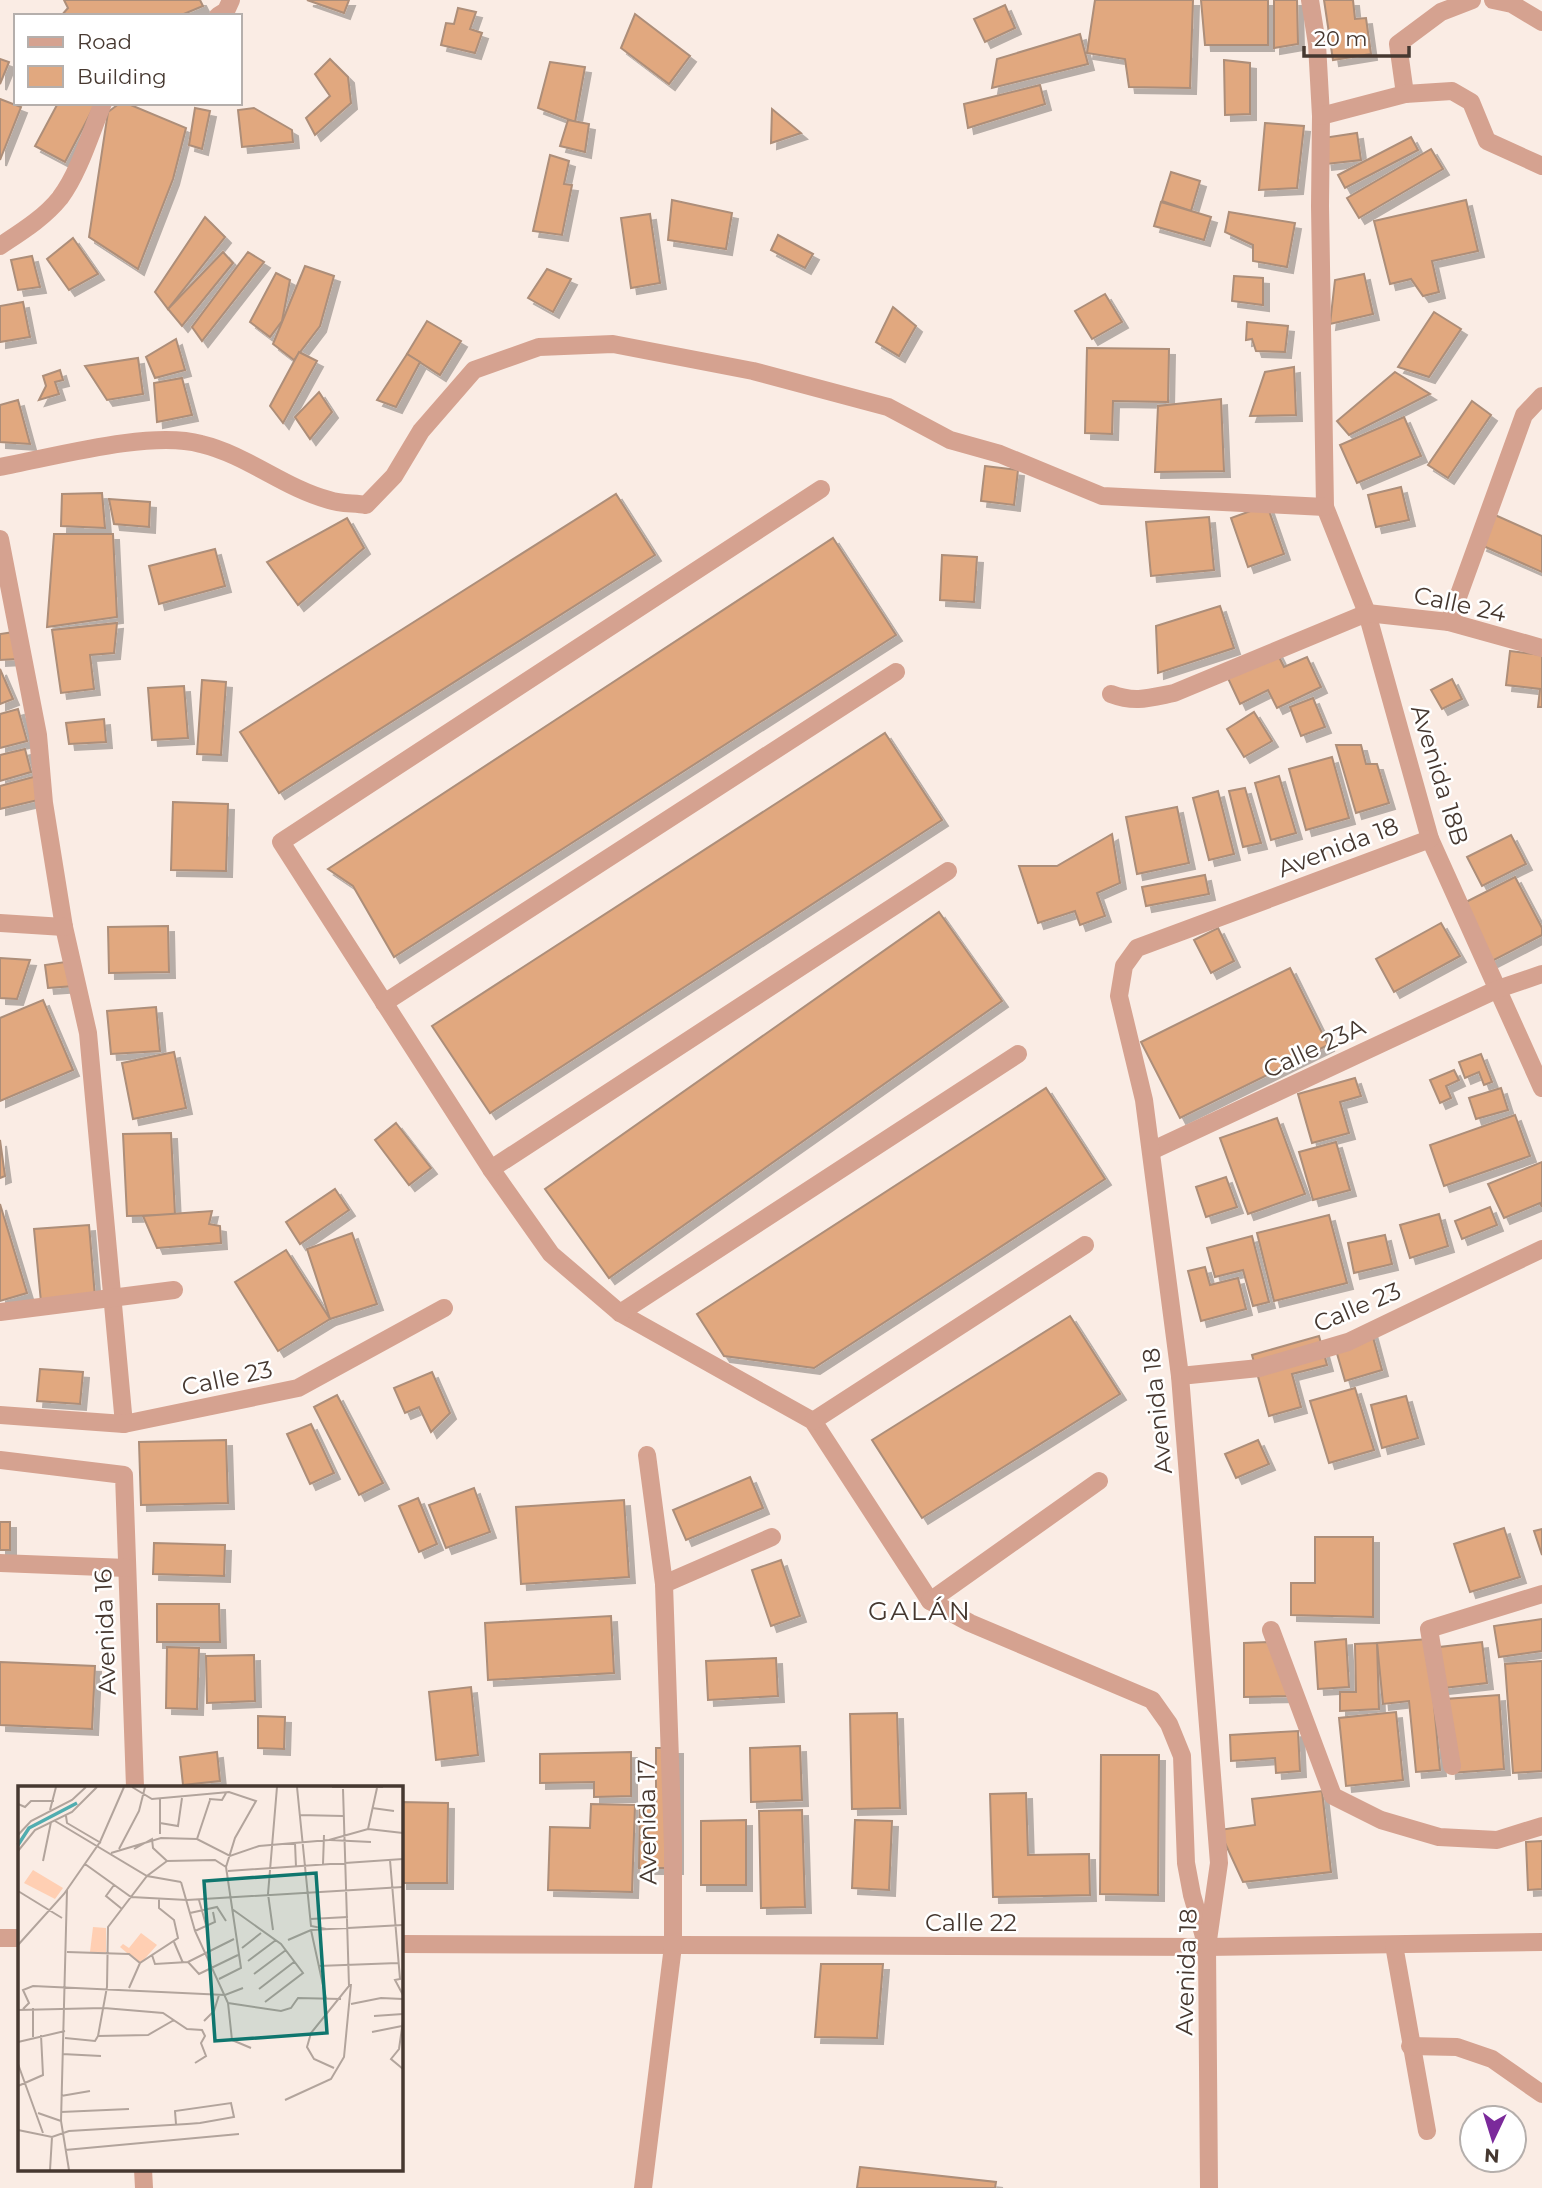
<svg xmlns="http://www.w3.org/2000/svg" width="1542" height="2188" viewBox="0 0 1542 2188" font-family="Montserrat,sans-serif">
<defs>
<filter id="shadow"><feDropShadow dx="6" dy="6" stdDeviation="0" flood-color="#0004"/></filter>
</defs>
<rect width="100%" height="100%" fill="#faece4"/>
<!-- building -->
<g fill="#e1a87f" stroke="#ad8e79" stroke-width="2" filter="url(#shadow)">
<polygon points="64,0 200,0 203,6 179,16 61,16 68,8"/>
<polygon points="307,0 349,0 344,13"/>
<polygon points="1095,0 1193,0 1190,88 1129,87 1125,59 1087,53"/>
<polygon points="1201,0 1268,0 1268,45 1205,45"/>
<polygon points="1274,0 1297,0 1298,44 1274,48"/>
<polygon points="1324,0 1353,0 1355,19 1366,18 1371,54 1333,60"/>
<polygon points="1005,5 1015,28 985,42 974,19"/>
<polygon points="458,8 476,12 470,29 482,33 475,53 441,45 446,23 454,24"/>
<polygon points="635,14 690,56 669,84 621,48"/>
<polygon points="1080,34 1088,64 992,88 997,59"/>
<polygon points="0,59 9,62 0,84"/>
<polygon points="330,59 348,77 351,103 315,135 306,118 330,96 315,74"/>
<polygon points="1224,60 1250,63 1250,114 1225,115"/>
<polygon points="550,62 585,67 575,122 538,108"/>
<polygon points="1040,85 1045,104 968,128 964,104"/>
<polygon points="0,99 21,107 0,160"/>
<polygon points="58,103 96,103 65,162 35,146"/>
<polygon points="120,103 126,103 186,128 173,179 138,269 89,237 108,112"/>
<polygon points="195,108 210,111 202,149 189,145"/>
<polygon points="254,108 292,130 293,142 242,147 238,110"/>
<polygon points="772,109 801,133 771,143"/>
<polygon points="568,120 589,124 585,152 560,146"/>
<polygon points="1265,123 1304,126 1297,188 1259,190"/>
<polygon points="1357,133 1361,160 1326,164 1323,138"/>
<polygon points="1411,137 1418,150 1345,188 1338,175"/>
<polygon points="1431,149 1443,169 1359,218 1347,198"/>
<polygon points="550,155 569,161 564,184 572,185 562,235 533,231"/>
<polygon points="1171,172 1200,181 1191,211 1162,201"/>
<polygon points="672,200 732,213 726,249 668,240"/>
<polygon points="1466,200 1478,251 1432,261 1439,292 1423,296 1411,279 1390,284 1374,221"/>
<polygon points="1161,202 1211,217 1204,240 1154,226"/>
<polygon points="1229,212 1295,223 1287,267 1253,261 1253,245 1225,232"/>
<polygon points="650,214 660,283 631,288 621,218"/>
<polygon points="205,217 225,237 168,309 155,292"/>
<polygon points="778,235 813,254 805,268 771,250"/>
<polygon points="73,238 98,274 69,290 47,259"/>
<polygon points="223,252 233,263 182,326 168,309"/>
<polygon points="248,252 264,262 202,341 192,327"/>
<polygon points="32,256 40,287 18,290 11,260"/>
<polygon points="305,266 334,276 320,326 294,360 273,344"/>
<polygon points="547,269 571,279 553,312 528,298"/>
<polygon points="276,273 290,280 282,321 270,337 250,322"/>
<polygon points="1364,274 1373,314 1330,324 1335,280"/>
<polygon points="1234,276 1263,278 1263,305 1232,301"/>
<polygon points="1105,294 1122,322 1092,339 1075,311"/>
<polygon points="23,302 30,337 0,342 0,306"/>
<polygon points="893,307 916,326 899,356 876,342"/>
<polygon points="1434,312 1461,329 1429,377 1398,367"/>
<polygon points="427,321 461,341 440,375 407,354"/>
<polygon points="1247,322 1288,326 1285,352 1256,351 1252,339 1246,340"/>
<polygon points="176,339 185,370 155,378 146,357"/>
<polygon points="1087,348 1169,349 1168,402 1113,401 1112,434 1085,433"/>
<polygon points="299,352 317,361 283,423 270,406"/>
<polygon points="407,354 420,362 396,407 377,400"/>
<polygon points="138,358 143,394 107,400 85,366"/>
<polygon points="1294,367 1296,415 1250,416 1265,372"/>
<polygon points="60,370 63,380 55,382 59,394 39,400 46,386 43,376"/>
<polygon points="1395,372 1430,394 1349,435 1337,421"/>
<polygon points="182,378 192,415 157,422 154,383"/>
<polygon points="319,392 332,412 310,439 295,417"/>
<polygon points="1221,399 1224,471 1155,472 1158,406"/>
<polygon points="18,400 30,444 0,442 0,405"/>
<polygon points="1472,401 1491,415 1448,478 1428,465"/>
<polygon points="1404,417 1421,456 1357,483 1340,445"/>
<polygon points="985,466 1018,470 1014,505 981,501"/>
<polygon points="1401,487 1409,520 1376,527 1368,495"/>
<polygon points="102,493 105,528 61,526 62,494"/>
<polygon points="616,494 655,555 279,793 240,732"/>
<polygon points="109,499 150,502 149,527 114,524"/>
<polygon points="1267,505 1284,554 1248,567 1231,518"/>
<polygon points="1495,515 1542,536 1542,572 1481,545"/>
<polygon points="1209,517 1214,570 1151,576 1146,522"/>
<polygon points="347,518 364,548 298,605 267,562"/>
<polygon points="54,534 113,534 117,617 47,627"/>
<polygon points="833,538 896,635 394,957 353,886 328,869"/>
<polygon points="215,549 225,586 159,604 149,566"/>
<polygon points="942,555 977,557 974,602 940,600"/>
<polygon points="1220,606 1234,648 1158,673 1156,626"/>
<polygon points="117,623 114,653 90,655 94,689 61,693 52,630"/>
<polygon points="14,632 17,659 0,660 0,634"/>
<polygon points="1276,651 1284,667 1307,657 1321,687 1277,708 1268,690 1240,704 1226,674"/>
<polygon points="1510,651 1542,655 1542,707 1538,707 1540,689 1506,685"/>
<polygon points="0,669 13,699 0,704"/>
<polygon points="1452,679 1462,699 1442,709 1431,690"/>
<polygon points="202,680 226,682 221,755 197,754"/>
<polygon points="184,686 188,738 152,740 148,688"/>
<polygon points="1313,698 1325,727 1301,736 1290,707"/>
<polygon points="18,709 27,741 0,748 0,714"/>
<polygon points="1254,712 1272,741 1244,757 1227,729"/>
<polygon points="104,719 106,742 69,744 66,723"/>
<polygon points="885,733 942,820 490,1113 432,1026"/>
<polygon points="1336,745 1361,745 1366,764 1377,764 1389,803 1356,813"/>
<polygon points="25,749 31,772 0,781 0,755"/>
<polygon points="1332,757 1349,818 1306,830 1289,769"/>
<polygon points="37,776 38,800 0,809 0,786"/>
<polygon points="1279,776 1296,833 1271,840 1255,783"/>
<polygon points="1245,788 1261,843 1243,847 1229,791"/>
<polygon points="1218,791 1234,854 1209,860 1193,798"/>
<polygon points="173,802 228,804 226,871 171,870"/>
<polygon points="1177,807 1189,863 1137,874 1126,817"/>
<polygon points="1112,834 1120,883 1097,893 1105,916 1080,925 1075,911 1038,923 1019,866 1057,866"/>
<polygon points="1511,835 1526,864 1482,886 1467,857"/>
<polygon points="1205,875 1209,894 1146,906 1142,887"/>
<polygon points="1515,877 1542,928 1542,935 1492,961 1462,904"/>
<polygon points="939,912 1002,1001 609,1278 545,1189"/>
<polygon points="1441,923 1460,956 1394,992 1376,959"/>
<polygon points="168,926 169,972 109,973 108,927"/>
<polygon points="1218,928 1234,961 1211,973 1194,940"/>
<polygon points="0,958 30,960 17,999 0,998"/>
<polygon points="65,962 74,986 48,988 45,965"/>
<polygon points="1290,968 1328,1045 1180,1118 1141,1042"/>
<polygon points="43,1000 73,1070 0,1101 0,1018"/>
<polygon points="156,1007 160,1051 111,1054 107,1011"/>
<polygon points="174,1052 186,1108 133,1119 122,1063"/>
<polygon points="1481,1054 1492,1082 1484,1085 1479,1072 1465,1078 1459,1062"/>
<polygon points="1454,1070 1459,1080 1446,1086 1451,1098 1440,1103 1430,1080"/>
<polygon points="1355,1078 1361,1096 1340,1102 1349,1133 1312,1143 1298,1094"/>
<polygon points="1046,1088 1105,1179 814,1368 724,1356 697,1314"/>
<polygon points="1501,1088 1508,1110 1476,1119 1469,1098"/>
<polygon points="1515,1115 1530,1156 1444,1186 1430,1145"/>
<polygon points="1277,1118 1305,1194 1248,1214 1220,1138"/>
<polygon points="396,1123 431,1168 409,1185 375,1140"/>
<polygon points="171,1133 175,1215 127,1216 123,1134"/>
<polygon points="0,1140 5,1176 0,1178"/>
<polygon points="1336,1142 1350,1190 1313,1200 1299,1152"/>
<polygon points="1542,1162 1542,1207 1540,1203 1504,1218 1488,1184"/>
<polygon points="1226,1177 1237,1207 1206,1217 1196,1187"/>
<polygon points="335,1189 349,1210 300,1244 286,1222"/>
<polygon points="0,1204 27,1293 0,1301"/>
<polygon points="1490,1207 1497,1225 1462,1239 1455,1221"/>
<polygon points="212,1211 209,1224 220,1226 221,1243 157,1248 143,1216"/>
<polygon points="1439,1214 1448,1246 1410,1258 1400,1225"/>
<polygon points="1329,1215 1347,1283 1274,1301 1257,1233"/>
<polygon points="89,1225 95,1297 41,1302 34,1229"/>
<polygon points="352,1233 377,1304 330,1319 307,1249"/>
<polygon points="1385,1235 1392,1264 1354,1273 1348,1243"/>
<polygon points="1252,1236 1269,1302 1253,1306 1243,1270 1215,1277 1207,1248"/>
<polygon points="286,1250 330,1319 278,1351 235,1282"/>
<polygon points="1205,1267 1210,1285 1238,1278 1246,1309 1201,1321 1188,1271"/>
<polygon points="1070,1316 1120,1394 922,1518 872,1440"/>
<polygon points="1371,1330 1382,1370 1345,1381 1333,1340"/>
<polygon points="1319,1336 1327,1365 1292,1374 1301,1407 1269,1416 1252,1355"/>
<polygon points="40,1369 83,1372 80,1404 37,1401"/>
<polygon points="432,1372 450,1413 431,1432 419,1407 405,1413 394,1388"/>
<polygon points="1355,1388 1374,1450 1329,1463 1310,1401"/>
<polygon points="337,1395 383,1483 359,1495 314,1407"/>
<polygon points="1406,1396 1418,1438 1382,1448 1371,1405"/>
<polygon points="311,1424 334,1473 310,1484 287,1434"/>
<polygon points="226,1440 228,1503 141,1505 139,1442"/>
<polygon points="1258,1440 1269,1464 1236,1478 1225,1454"/>
<polygon points="750,1477 763,1508 686,1540 673,1510"/>
<polygon points="474,1488 490,1532 446,1548 429,1505"/>
<polygon points="418,1498 437,1544 419,1552 399,1506"/>
<polygon points="624,1500 629,1577 521,1584 516,1507"/>
<rect x="0" y="1522" width="10" height="28"/>
<polygon points="1504,1528 1520,1577 1470,1592 1454,1544"/>
<polygon points="1542,1529 1542,1555 1534,1531"/>
<polygon points="1315,1537 1373,1537 1373,1617 1291,1615 1291,1583 1315,1583"/>
<polygon points="154,1543 225,1545 224,1576 153,1574"/>
<polygon points="781,1560 800,1616 771,1626 752,1570"/>
<polygon points="157,1604 219,1604 220,1642 157,1642"/>
<polygon points="611,1616 614,1673 488,1680 485,1623"/>
<polygon points="1542,1619 1542,1651 1499,1657 1494,1626"/>
<polygon points="1346,1639 1349,1687 1318,1689 1315,1642"/>
<polygon points="1428,1639 1440,1770 1416,1772 1409,1701 1383,1704 1377,1643"/>
<polygon points="1268,1642 1294,1696 1244,1697 1244,1643"/>
<polygon points="1482,1642 1487,1683 1435,1689 1431,1648"/>
<polygon points="1377,1643 1379,1709 1340,1711 1340,1692 1356,1692 1355,1644"/>
<polygon points="167,1647 199,1648 197,1709 166,1708"/>
<polygon points="254,1655 255,1701 207,1703 206,1656"/>
<polygon points="776,1658 778,1696 708,1700 706,1661"/>
<polygon points="1542,1661 1542,1771 1513,1773 1505,1664"/>
<polygon points="0,1662 95,1666 92,1729 0,1725"/>
<polygon points="471,1687 478,1755 436,1760 429,1692"/>
<polygon points="1499,1695 1504,1769 1450,1773 1445,1699"/>
<polygon points="1396,1712 1403,1780 1346,1786 1339,1718"/>
<polygon points="897,1713 900,1808 852,1809 850,1714"/>
<polygon points="258,1716 285,1717 284,1749 258,1748"/>
<polygon points="1298,1731 1300,1771 1276,1773 1275,1758 1231,1761 1230,1735"/>
<polygon points="800,1746 802,1800 751,1802 750,1748"/>
<polygon points="656,1748 677,1748 677,1868 639,1868 640,1805 656,1805"/>
<polygon points="217,1752 220,1781 183,1785 180,1757"/>
<polygon points="631,1752 631,1796 594,1797 594,1782 540,1783 540,1754"/>
<polygon points="1101,1755 1159,1755 1158,1895 1100,1894"/>
<polygon points="1322,1791 1331,1872 1243,1882 1219,1830 1255,1825 1252,1799"/>
<polygon points="1026,1793 1028,1855 1089,1854 1090,1895 993,1897 990,1794"/>
<polygon points="401,1802 448,1803 447,1883 401,1883"/>
<polygon points="591,1804 635,1805 632,1892 548,1890 550,1827 590,1828"/>
<polygon points="802,1810 805,1907 761,1908 759,1811"/>
<polygon points="746,1820 746,1885 701,1885 701,1821"/>
<polygon points="855,1820 892,1821 889,1890 852,1888"/>
<polygon points="1542,1841 1542,1889 1528,1890 1526,1842"/>
<polygon points="821,1964 883,1964 877,2038 815,2037"/>
<polygon points="860,2167 996,2182 995,2188 857,2188"/>
</g>
<g fill="none" stroke-linecap="round" stroke-linejoin="round">
<!-- street -->
<g stroke="#d5a290" stroke-width="18">
<polyline points="1310,0 1317,44 1321,116 1320,206 1325,507 1367,613 1430,839 1542,1088"/>
<polyline points="1493,0 1512,4 1542,22"/>
<polyline points="218,16 226,11 231,0"/>
<polyline points="1405,94 1398,44 1441,12 1472,0"/>
<polyline points="1321,116 1405,94 1452,91 1471,102 1487,141 1542,166"/>
<path d="M0,246c21,-14 44,-28 60,-48 19,-25 31,-66 43,-95"/>
<path d="M0,467c54,-10 150,-37 201,-23 46,11 83,44 128,56 11,4 25,3 37,5l28,-29 27,-45 53,-61 65,-23 74,-3 140,27 135,36 62,33 50,14 102,42 223,11"/>
<polyline points="821,489 281,842 491,1169 551,1254 620,1313 813,1421 930,1601 970,1623 1152,1700 1169,1724 1182,1756 1186,1863 1192,1895 1207,1947"/>
<polyline points="0,539 38,735 44,803 64,927 88,1033 124,1424"/>
<polyline points="1449,622 1524,415 1542,396"/>
<path d="M1111,694c24,9 38,4 63,-1l193,-80 82,9 93,26"/>
<polyline points="0,923 64,927"/>
<polyline points="384,1003 896,672"/>
<polyline points="1151,1151 1498,989 1542,974"/>
<polyline points="491,1169 948,871"/>
<polyline points="0,1312 174,1290"/>
<polyline points="620,1313 1018,1054"/>
<polyline points="1180,1376 1259,1368 1348,1342 1542,1249"/>
<polyline points="0,1415 124,1424 298,1388 444,1308"/>
<polyline points="813,1421 1085,1245"/>
<polyline points="0,1460 124,1475 135,1787"/>
<polyline points="0,1563 127,1568"/>
<polyline points="664,1584 772,1537"/>
<polyline points="930,1601 1099,1481"/>
<polyline points="1271,1630 1333,1796 1381,1820 1439,1837 1497,1840 1542,1826"/>
<polyline points="1452,1766 1429,1629 1542,1594"/>
<polyline points="0,1938 19,1938"/>
<polyline points="401,1944 1207,1947 1542,1942"/>
<polyline points="1394,1945 1427,2131"/>
<polyline points="1410,2046 1457,2047 1492,2059 1542,2094"/>
<polyline points="143,2169 144,2188"/>
<polyline points="643,2188 673,1946 673,1847 664,1584 647,1455"/>
<polyline points="1209,2188 1207,1947 1219,1863 1180,1376 1144,1100 1119,996 1124,966 1137,948 1430,839"/>
</g>
</g>
<g text-anchor="middle" dominant-baseline="central" stroke-width="5" stroke-linejoin="round" paint-order="stroke">
<!-- street labels -->
<g font-size="24" fill="#463830" stroke="#fff">
<text transform="translate(1460 604) rotate(12)">Calle 24</text>
<text transform="translate(1440 775) rotate(73)">Avenida 18B</text>
<text transform="translate(1338 847) rotate(-21)">Avenida 18</text>
<text transform="translate(1314 1048) rotate(-25)">Calle 23A</text>
<text transform="translate(1357 1307) rotate(-23)">Calle 23</text>
<text transform="translate(227 1378) rotate(-12)">Calle 23</text>
<text transform="translate(1157 1411) rotate(-96)">Avenida 18</text>
<text transform="translate(105 1632) rotate(-92)">Avenida 16</text>
<text transform="translate(647 1822) rotate(-91)">Avenida 17</text>
<text x="971" y="1922">Calle 22</text>
<text transform="translate(1186 1972) rotate(-88)">Avenida 18</text>
</g>
<!-- neighbourhood labels -->
<g font-size="26" letter-spacing="2" fill="#463830" stroke="#fff">
<text x="920" y="1611">GALÁN</text>
</g>
</g>
<!-- overview -->
<g transform="translate(18 1786)">
<rect width="385" height="385" fill="#faece4"/>
<path d="M15,84l30,18 -8,11 -31,-16zM75,141l13,1v25l-16,-1zM123,147l16,12 -17,19 -20,-17 3,-3 6,4z" fill="#ffcfb3"/>
<path fill="none" stroke="#51adb0" stroke-width="3.5" d="M0,59l11,-17 48,-25"/>
<path fill="none" stroke="#b2a49c" stroke-width="2" d="M114,1l20,12 77,-7 27,9 -21,37 -9,29 15,101 -22,11M279,1l14,139 15,3M314,1h51M142,13v35M191,13l13,1 4,-7M0,18l7,3 6,-6h23M354,22l22,3M32,24l6,-23M281,29l44,1M48,30l1,7 34,20M37,35l92,55 34,6M142,37l18,3 4,-28M350,43l9,-41M0,49l13,-14 41,-21 14,-13M179,53l13,-39M312,54l41,2M277,57l1,24M101,63l20,-38 6,-24M116,63l18,-10 1,9 14,13 48,-1 11,7M0,65l17,-21 37,-18 25,-25M93,67l50,-15 36,1 33,17 29,-10 70,-6 39,-11 35,4M372,74l10,119 -5,1 8,15M25,75l8,-39M67,78l46,33 56,3 216,-13M305,78l1,-29M210,85l175,-12M163,96l14,49 33,72 4,37 19,8M96,99l-8,11 16,13M49,104l-6,231 8,49M0,105l44,27M181,114l7,25M214,123l49,35 22,29 -38,29M172,127l27,-6 9,14M292,133l38,-2M255,144l-5,-36 9,-107M293,144l15,69M177,145l20,-9 -2,-10M270,154l23,-10 92,-5M156,156l9,21M0,159l46,-51 36,-52 24,-55M224,162l19,-15M49,166l62,2 11,9M134,169l3,9 33,-2 46,-23M230,175l28,-21M170,176l11,12 39,-19M300,180l80,-3M236,188l32,-24M111,202l11,-25 38,-25 -4,-18 -15,-12v-10M241,203l35,-27M210,217l53,8 10,-3 7,-10 43,1M333,218l30,-6 22,1M15,222v29M5,223l6,-6 -6,-13 10,-4 192,9 18,-7M0,224l86,-2 59,5 24,16 15,1 3,6 -4,7 5,13 -11,7M356,230l29,-2M186,235l10,-10 5,-16M385,235l-4,28 -8,10 12,10M354,246l30,-6M80,250l9,-49 1,-60 39,-51 20,-15M47,252l30,3 3,-5 50,-1 26,-15M0,256l47,-11M44,268l39,2M0,278l25,69M316,282l-20,-9 -7,-12 4,-14 38,-47 -6,-197M0,300l25,-11 -2,-40M43,310l29,-5M267,314l46,-21 13,-22 7,-73M43,326l68,-3M20,327l23,8M0,344l34,7 17,-6 118,-7 13,-1 34,-6 -3,-14 -56,8 1,13M47,364l174,-16M32,384l2,-33"/>
<path fill="#0f766e" fill-opacity="0.15" stroke="#0f766e" stroke-width="3.5" d="M298,87l11,160 -112,8 -11,-160z"/>
<rect width="385" height="385" fill="none" stroke="#463830" stroke-width="3.5"/>
</g>
<!-- legend -->
<rect x="14" y="14" width="228" height="91" fill="#ffffff" stroke="#b5afac" stroke-width="2"/>
<rect x="28" y="37" width="35" height="10" fill="#d5a290" stroke="#b5afac" stroke-width="2"/>
<text x="77" y="49" font-size="21" fill="#463830">Road</text>
<rect x="28" y="66" width="35" height="21" fill="#e1a87f" stroke="#b5afac" stroke-width="2"/>
<text x="77" y="84" font-size="21" fill="#463830">Building</text>
<!-- north arrow -->
<g transform="translate(1493 2139) rotate(184)"><circle r="33" fill="#ffffff" stroke="#b5afac" stroke-width="2"/>
<path d="M0-5L12 26L0 18L-12 26Z" fill="#7b2a9b"/>
<text y="-10" font-size="19" font-weight="bold" text-anchor="middle" fill="#463830">N</text>
</g>
<!-- scale -->
<path d="M1304 46v10h105v-10" fill="none" stroke="#463830" stroke-width="3.5"/>
<text x="1314" y="46" font-size="21" fill="#463830" stroke="#ffffff" stroke-width="5" paint-order="stroke">20 m</text>
</svg>
